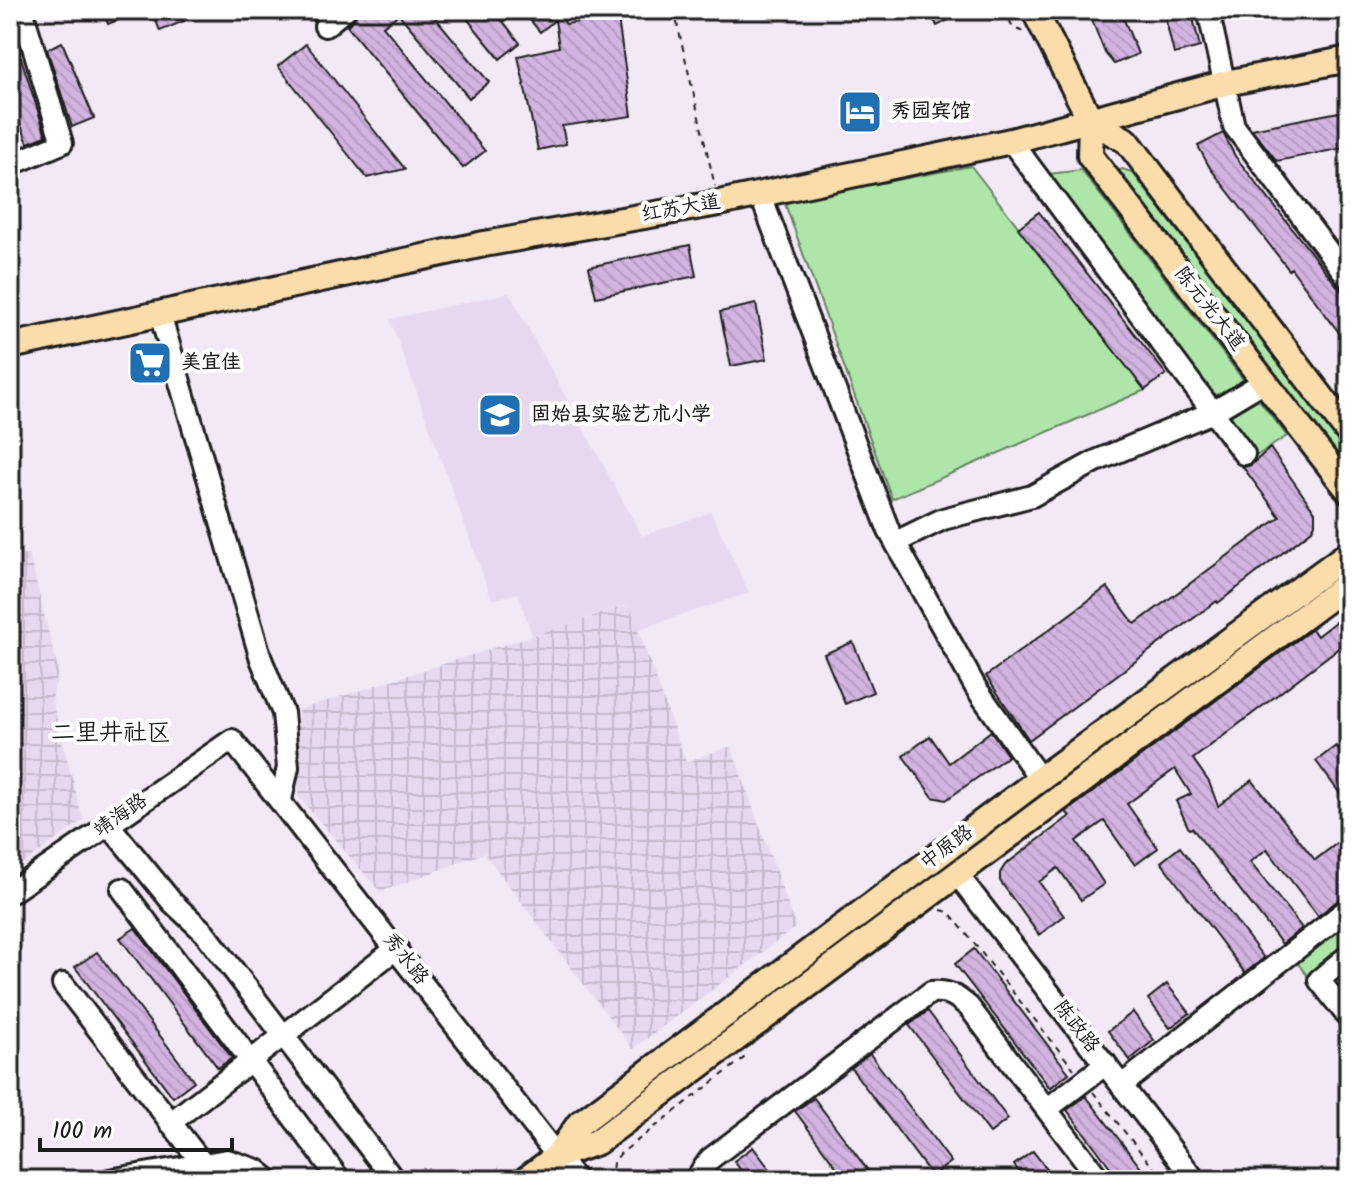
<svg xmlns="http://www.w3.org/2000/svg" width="1359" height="1190" viewBox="0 0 1359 1190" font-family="Kalam,'LXGW WenKai TC',sans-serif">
<defs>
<pattern id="industrial-grid" width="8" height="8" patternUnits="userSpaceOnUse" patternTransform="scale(2)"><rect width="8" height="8" fill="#e8d8ef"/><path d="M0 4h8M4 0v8" fill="none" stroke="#c6b9cc"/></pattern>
<pattern id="building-back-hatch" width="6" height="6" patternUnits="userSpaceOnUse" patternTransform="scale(2)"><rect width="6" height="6" fill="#d2b4e0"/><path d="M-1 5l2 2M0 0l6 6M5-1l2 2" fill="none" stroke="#b49ac0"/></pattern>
</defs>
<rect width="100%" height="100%" fill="#f2e8f6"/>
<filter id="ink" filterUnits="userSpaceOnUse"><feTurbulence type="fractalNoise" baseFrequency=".0125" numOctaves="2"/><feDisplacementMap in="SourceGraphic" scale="16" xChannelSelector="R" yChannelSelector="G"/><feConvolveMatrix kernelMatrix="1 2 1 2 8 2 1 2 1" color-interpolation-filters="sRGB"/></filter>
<g filter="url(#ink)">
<!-- built -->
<polygon fill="#e8d8ef" points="509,293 642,536 711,512 749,593 636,630 628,605 532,636 518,593 492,600 390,319"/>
<!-- industrial -->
<g fill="url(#industrial-grid)">
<polygon points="29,554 58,670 52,701 83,820 26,862 10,866 10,558"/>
<polygon points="629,605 686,762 731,746 796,927 633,1049 484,853 380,892 298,796 298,710"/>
</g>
<!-- green -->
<g fill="#aee6a9" stroke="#658162" stroke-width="2">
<polygon points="971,166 1145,390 892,499 784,201"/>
<polygon points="1122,169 1132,172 1141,184 1349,453 1349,484 1117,172"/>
<polygon points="1081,170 1287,436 1253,458 1041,175"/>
<polygon points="1349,914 1349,948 1310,979 1293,957"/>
</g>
<!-- building -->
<g fill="url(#building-back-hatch)" stroke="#1c1c1c" stroke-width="2">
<polygon points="102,10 141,10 141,11 108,24"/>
<polygon points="152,10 179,10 184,21 160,31"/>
<polygon points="358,10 429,10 489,82 469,98 399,14 383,26 485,151 463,168 347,26 357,15"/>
<polygon points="460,10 494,10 520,43 500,59"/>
<polygon points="522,10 554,10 566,24 591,20 588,16 617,12 632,116 562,126 566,144 538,150 518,56 559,47 555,20 540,32"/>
<polygon points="929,10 968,10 937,26"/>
<polygon points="1088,10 1120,10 1138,54 1114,64 1105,53"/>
<polygon points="1192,14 1200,47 1174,54 1166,21"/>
<polygon points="62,42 94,118 72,127 47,49"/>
<polygon points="306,44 377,134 405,169 367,178 278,66"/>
<polygon points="21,58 46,136 28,143 10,98 10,63"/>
<polygon points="1349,110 1349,147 1277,161 1252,129"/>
<polygon points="1223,133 1235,156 1349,301 1349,346 1291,268 1289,270 1210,168 1198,146"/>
<polygon points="1039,212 1166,374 1145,390 1018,228"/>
<polygon points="690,245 696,276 596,297 589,267"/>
<polygon points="756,304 767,359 731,366 720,312"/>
<polygon points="1270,448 1315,512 1315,524 1312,530 1218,603 1217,601 1029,740 986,676 1107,587 1135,624 1280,517 1243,467 1251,465"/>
<polygon points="1349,611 1349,659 1340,647 1193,759 1209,782 1218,806 1252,780 1315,860 1349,834 1349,895 1341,898 1318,916 1267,849 1250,862 1302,928 1282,944 1192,828 1189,829 1176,801 1191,794 1175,769 1127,804 1158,848 1135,865 1104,821 1076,841 1104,884 1081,900 1058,868 1039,882 1064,916 1039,935 1000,881 1000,873 1005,865 1070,816 1066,812 1312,629 1317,636"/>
<polygon points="853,642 873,692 845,704 824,654"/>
<polygon points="991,731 1008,756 946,800 933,797 903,756 930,736 949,763"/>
<polygon points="1336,746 1349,763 1349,806 1316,761"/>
<polygon points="1180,847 1264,958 1245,973 1161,862"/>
<polygon points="135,928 232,1058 218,1068 120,938"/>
<polygon points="974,949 1069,1073 1050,1088 955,964"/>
<polygon points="97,952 194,1081 173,1097 75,967"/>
<polygon points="1167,984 1190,1013 1170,1028 1148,999"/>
<polygon points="928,1011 1008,1119 990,1133 909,1025"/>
<polygon points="1133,1012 1154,1040 1130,1060 1108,1031"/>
<polygon points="870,1054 951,1162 932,1176 851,1068"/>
<polygon points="1086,1096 1150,1180 1120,1180 1067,1110"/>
<polygon points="814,1098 875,1180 846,1180 795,1111"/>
<polygon points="753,1147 778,1180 748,1180 734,1161"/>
<polygon points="1033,1151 1055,1180 1025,1180 1014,1165"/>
</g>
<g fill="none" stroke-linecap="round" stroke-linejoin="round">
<!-- minor casing -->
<g stroke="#1c1c1c" stroke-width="26">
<g id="minor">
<polyline points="1208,10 1234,126 1349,279"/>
<polyline points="325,26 345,10"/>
<polyline points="1011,141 1244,454"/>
<polyline points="10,157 12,164 62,143 22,10"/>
<polyline points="760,194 889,531 976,688 1040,779"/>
<polyline points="160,314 261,659 283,713 288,767 281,800"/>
<polyline points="896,542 943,519 1032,496 1096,461 1213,412 1265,381"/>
<polyline points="109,825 172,902 205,933 394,1180"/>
<polyline points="957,874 1195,1180"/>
<polyline points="122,889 340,1180"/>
<polyline points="10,893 232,740 576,1180"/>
<polyline points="1349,955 1319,980 1349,1018"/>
<polyline points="63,984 203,1164"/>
<polyline points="1122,1085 1349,908"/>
<polyline points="1047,1109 1106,1064"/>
<polyline points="170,1123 397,948"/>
<polyline points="109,1180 227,1160 257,1170 269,1180"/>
<path d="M695,1180l15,-21 221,-167c17,-2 25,4 38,15l131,173"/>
</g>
</g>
<!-- major casing -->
<g stroke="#1c1c1c" stroke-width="30">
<g id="major">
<polyline points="1034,10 1091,121 1090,156 1349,491"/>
<polyline points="1091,121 1127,141 1349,433"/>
<polyline points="10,346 484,244 719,203 1011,141 1226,83 1349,59"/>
<polyline points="557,1156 579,1124 1040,779 1349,553"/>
<polyline points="525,1180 557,1156 597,1142 1349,583"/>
</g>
</g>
<!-- path -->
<g stroke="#1c1c1c" stroke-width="2" stroke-dasharray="6 6" stroke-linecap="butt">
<polyline points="674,10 715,186"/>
<polyline points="1005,10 1013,28 1024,32"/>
<polyline points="941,910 949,912 1074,1069"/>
<polyline points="1093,1092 1163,1180"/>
<polyline points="611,1180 613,1163 620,1154 748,1055"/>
</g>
<!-- minor -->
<use href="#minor" stroke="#fff" stroke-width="20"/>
<!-- major -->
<use href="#major" stroke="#fbddab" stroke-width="24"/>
</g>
</g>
<!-- icons -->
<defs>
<g id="hotel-square" transform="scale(2.3)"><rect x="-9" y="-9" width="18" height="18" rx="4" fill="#1f6fb2" stroke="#fff"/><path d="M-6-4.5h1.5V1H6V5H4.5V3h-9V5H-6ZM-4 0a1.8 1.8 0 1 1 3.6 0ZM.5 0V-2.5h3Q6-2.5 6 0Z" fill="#fff"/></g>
<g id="supermarket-square" transform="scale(2.3)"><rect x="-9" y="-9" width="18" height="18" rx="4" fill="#1f6fb2" stroke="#fff"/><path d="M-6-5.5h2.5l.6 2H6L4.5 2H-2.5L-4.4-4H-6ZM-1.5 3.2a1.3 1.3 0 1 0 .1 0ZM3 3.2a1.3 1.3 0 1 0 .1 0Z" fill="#fff"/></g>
<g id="school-square" transform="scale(2.3)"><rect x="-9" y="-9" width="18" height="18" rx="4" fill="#1f6fb2" stroke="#fff"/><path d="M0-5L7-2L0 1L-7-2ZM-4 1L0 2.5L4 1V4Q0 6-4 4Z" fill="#fff"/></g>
</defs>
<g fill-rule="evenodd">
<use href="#hotel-square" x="860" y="112"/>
<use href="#supermarket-square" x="150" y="363"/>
<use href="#school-square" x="500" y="415"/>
</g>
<g text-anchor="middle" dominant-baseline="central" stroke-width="8" stroke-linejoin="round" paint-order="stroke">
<!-- poi labels -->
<g font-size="20" font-weight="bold" fill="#1c1c1c" stroke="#fff" text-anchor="start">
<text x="891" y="112">秀园宾馆</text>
<text x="181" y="363">美宜佳</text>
<text x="531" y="415">固始县实验艺术小学</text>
</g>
<!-- street labels -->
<g font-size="20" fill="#1c1c1c" stroke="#fff">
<text transform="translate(681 209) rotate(-10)">红苏大道</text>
<text transform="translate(1209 309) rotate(52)">陈元光大道</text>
<text transform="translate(121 816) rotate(-35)">靖海路</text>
<text transform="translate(947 848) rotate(-37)">中原路</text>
<text transform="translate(405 959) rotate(52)">秀水路</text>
<text transform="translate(1076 1027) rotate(52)">陈政路</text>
</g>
<!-- quarter labels -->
<g font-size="24" fill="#1c1c1c" stroke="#fff">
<text x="111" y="733">二里井社区</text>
</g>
</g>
<!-- margin -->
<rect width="1359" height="1190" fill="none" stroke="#fff" stroke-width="40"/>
<rect x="20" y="20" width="1319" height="1150" fill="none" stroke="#1c1c1c" stroke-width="3" filter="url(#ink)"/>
<!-- scale -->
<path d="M40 1138v12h192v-12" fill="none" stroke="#1c1c1c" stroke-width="4"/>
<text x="52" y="1138" font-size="24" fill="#1c1c1c" stroke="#ffffff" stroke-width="6" paint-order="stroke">100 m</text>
</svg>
